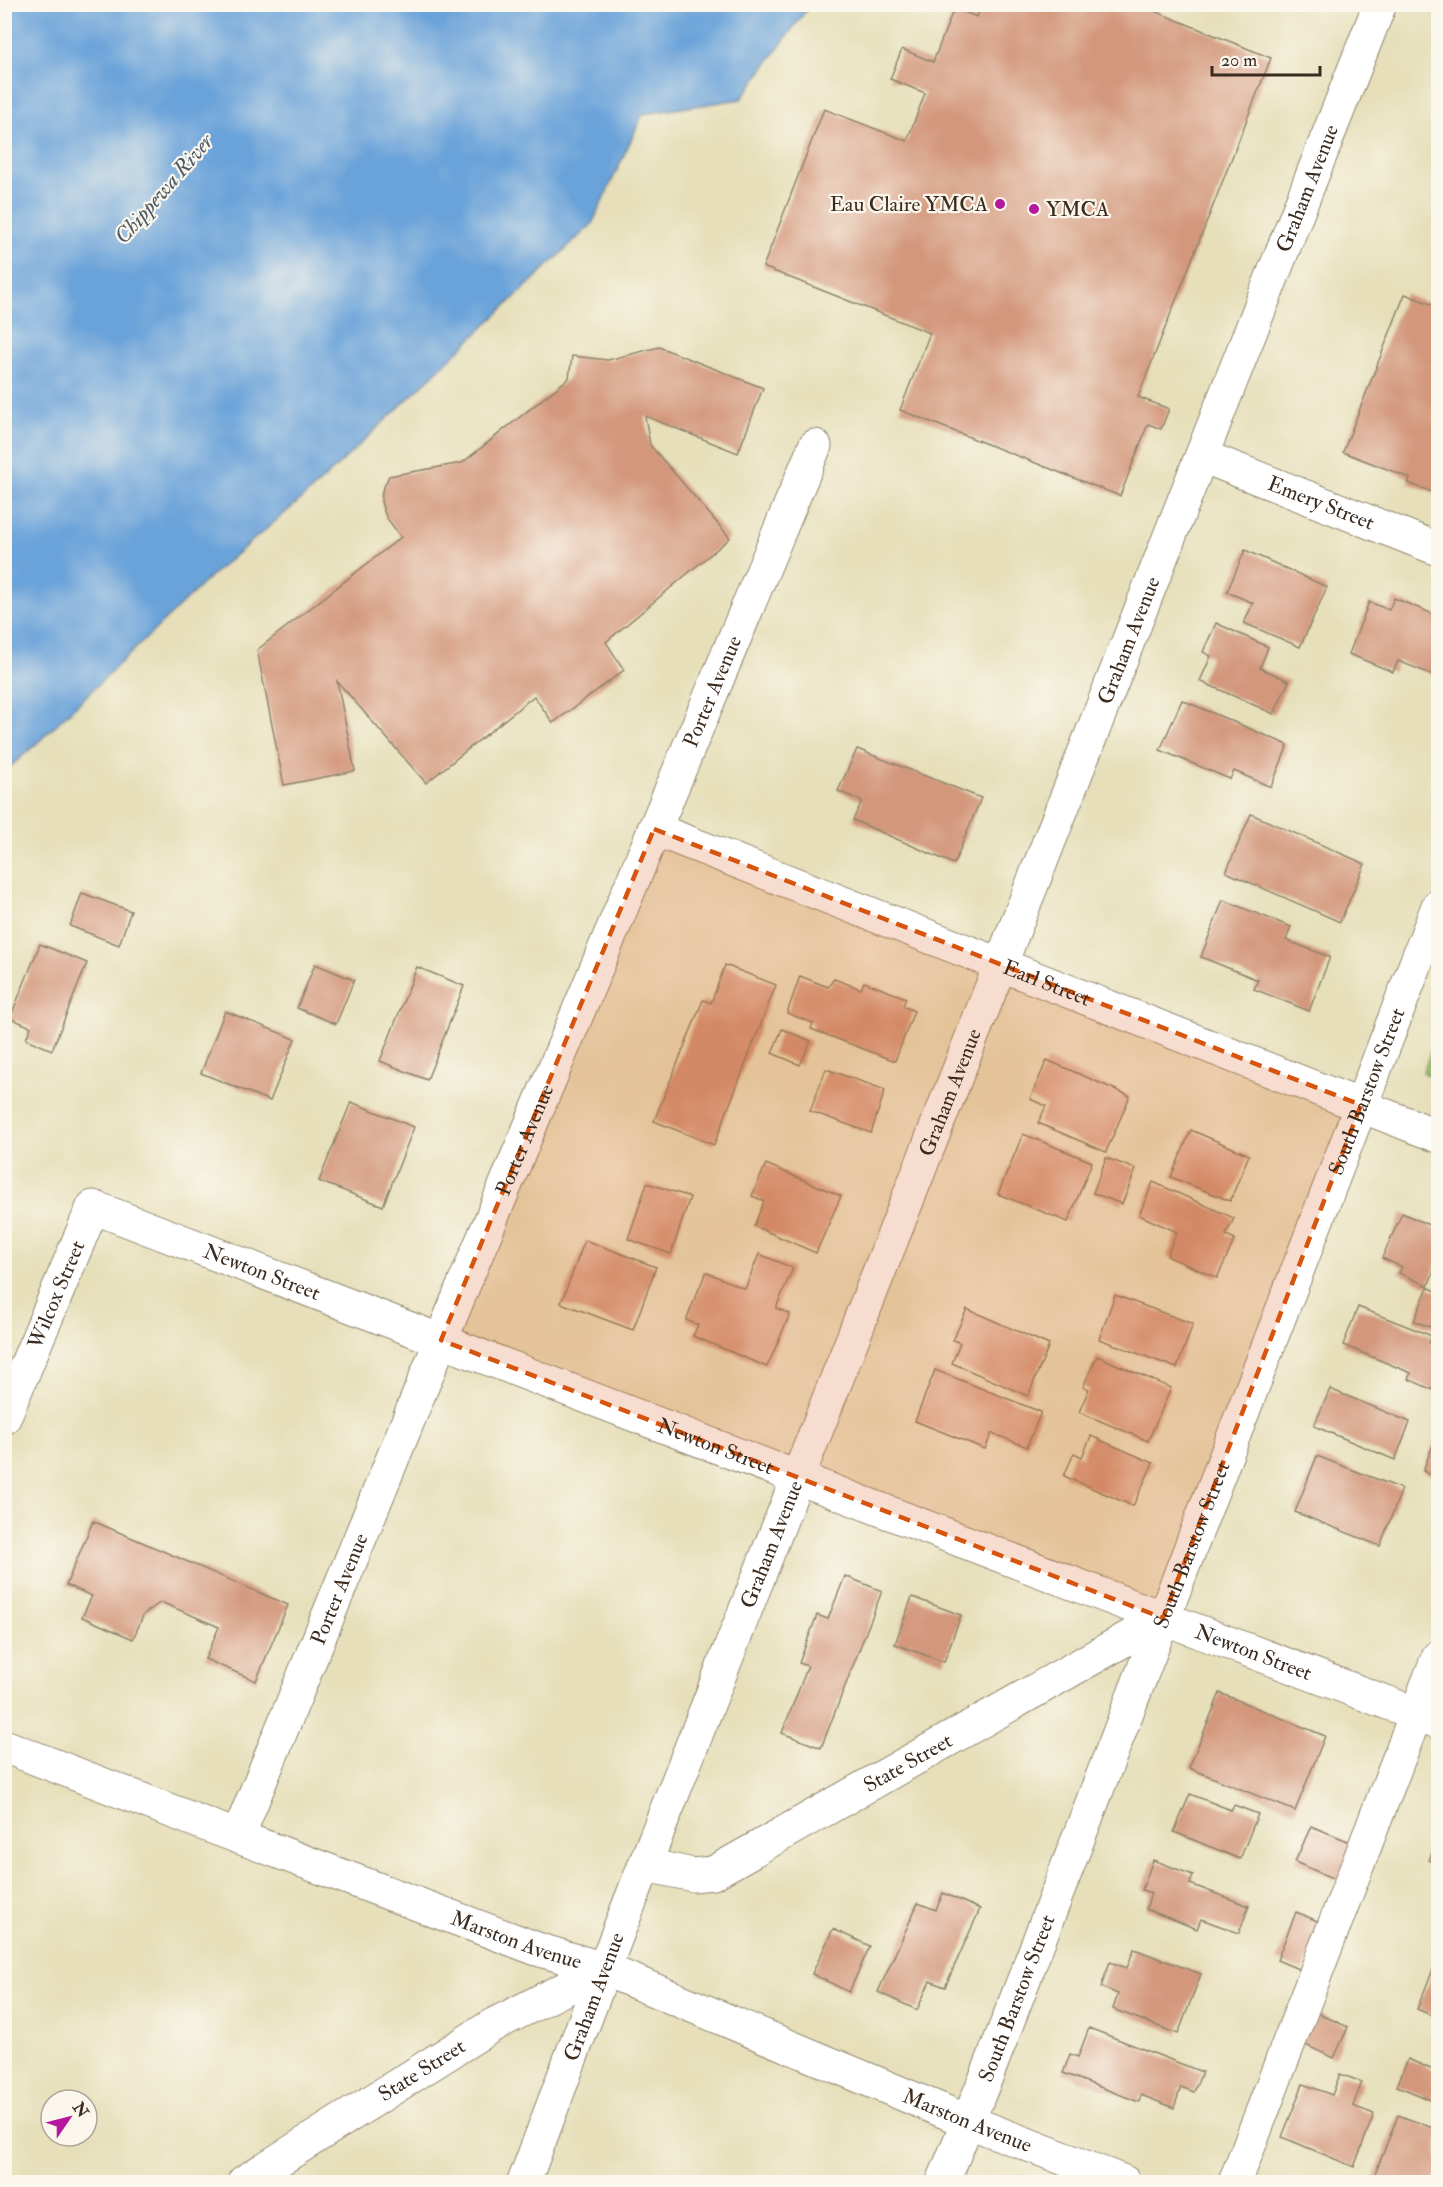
<svg xmlns="http://www.w3.org/2000/svg" width="1443" height="2187" viewBox="0 0 1443 2187" font-family="'IM FELL Double Pica',serif">
<rect width="100%" height="100%" fill="#fbf7ec"/>
<filter id="ink" filterUnits="userSpaceOnUse"><feTurbulence type="fractalNoise" baseFrequency=".0167" numOctaves="2"/><feDisplacementMap in="SourceGraphic" scale="12" xChannelSelector="R" yChannelSelector="G"/><feConvolveMatrix kernelMatrix="1 2 1 2 8 2 1 2 1" color-interpolation-filters="sRGB"/></filter>
<filter id="wash" filterUnits="userSpaceOnUse"><feTurbulence type="fractalNoise" baseFrequency=".008" numOctaves="4" result="noise"/><feDisplacementMap in="SourceGraphic" scale="24" xChannelSelector="R" yChannelSelector="G"/><feGaussianBlur stdDeviation="1.35" result="paint"/><feColorMatrix in="noise" values="0 0 0 0 0 0 0 0 0 0 0 0 0 0 0 0 0 1.4 0 .05"/><feComposite in="paint" operator="in"/></filter>
<g filter="url(#wash)">
<rect width="100%" height="100%" fill="#e6dfba"/>
<!-- green -->
<polygon fill="#9ac471" stroke="#6a7748" stroke-width="1.5" points="1438,1034 1438,1079 1423,1072"/>
<!-- water -->
<polygon fill="#6aa3d9" stroke="#52667c" stroke-width="1.5" points="5,4 810,4 810,5 741,99 643,114 592,224 311,491 213,574 34,746 5,771"/>
<g id="blocks">
<!-- building -->
<g fill="#d3977c">
<polygon points="982,4 1137,4 1271,58 1138,397 1169,409 1161,429 1148,424 1120,496 900,410 930,333 763,267 824,109 907,141 925,93 890,79 902,49 933,62 954,8 977,17"/>
<polygon points="1405,294 1438,307 1438,494 1408,483 1410,478 1343,452"/>
<polygon points="659,347 763,388 738,453 645,416 650,445 730,538 606,642 624,670 553,723 534,696 426,783 337,681 355,771 284,785 257,650 401,537 386,517 381,502 382,491 389,476 462,463 569,378 572,356 608,360"/>
<polygon points="1245,550 1327,587 1300,647 1244,623 1253,603 1227,592"/>
<polygon points="1394,598 1438,616 1438,677 1398,661 1393,672 1349,654 1369,602 1389,610"/>
<polygon points="1216,623 1268,647 1260,668 1289,681 1274,714 1200,681 1211,656 1203,652"/>
<polygon points="1182,700 1288,745 1271,787 1234,771 1230,779 1160,750"/>
<polygon points="857,749 981,798 954,864 853,820 862,801 838,791"/>
<polygon points="1251,814 1365,864 1340,922 1226,872"/>
<polygon points="82,893 131,911 119,945 70,926"/>
<polygon points="1223,900 1291,927 1286,940 1330,957 1309,1011 1254,989 1258,980 1201,957"/>
<polygon points="40,944 87,963 52,1050 26,1039 31,1027 10,1018"/>
<polygon points="315,964 354,980 336,1024 297,1008"/>
<polygon points="725,965 776,985 714,1145 654,1121 703,1000 711,1003"/>
<polygon points="417,967 464,986 427,1080 380,1061"/>
<polygon points="800,976 828,987 834,979 861,989 864,982 906,998 903,1006 914,1011 895,1061 811,1029 813,1023 787,1013"/>
<polygon points="225,1011 295,1039 270,1101 201,1073"/>
<polygon points="782,1029 811,1041 800,1065 772,1053"/>
<polygon points="1047,1060 1130,1096 1106,1152 1038,1123 1046,1106 1030,1099"/>
<polygon points="826,1069 885,1090 871,1133 810,1111"/>
<polygon points="351,1102 414,1127 383,1206 319,1181"/>
<polygon points="1191,1130 1249,1155 1230,1201 1171,1177"/>
<polygon points="1023,1134 1092,1162 1068,1222 998,1194"/>
<polygon points="1106,1158 1136,1169 1122,1204 1093,1193"/>
<polygon points="766,1164 841,1196 816,1253 754,1226 764,1201 752,1196"/>
<polygon points="1153,1182 1234,1218 1226,1235 1235,1239 1217,1278 1167,1256 1177,1232 1139,1215"/>
<polygon points="647,1183 690,1197 671,1254 628,1239"/>
<polygon points="1402,1213 1438,1229 1438,1261 1428,1286 1399,1273 1402,1267 1382,1258"/>
<polygon points="585,1240 656,1267 633,1330 561,1303"/>
<polygon points="759,1254 793,1268 776,1308 790,1314 767,1367 693,1336 698,1325 686,1320 706,1272 745,1289"/>
<polygon points="1428,1287 1438,1292 1438,1330 1414,1321"/>
<polygon points="1115,1295 1193,1324 1177,1368 1099,1339"/>
<polygon points="1358,1307 1432,1336 1429,1343 1438,1347 1438,1392 1408,1379 1411,1373 1343,1345"/>
<polygon points="967,1309 1049,1345 1028,1396 952,1363 960,1343 953,1340"/>
<polygon points="1097,1356 1171,1388 1148,1441 1079,1412 1089,1389 1083,1387"/>
<polygon points="935,1370 1041,1412 1027,1447 992,1433 985,1449 915,1421"/>
<polygon points="1330,1389 1410,1422 1395,1460 1314,1426"/>
<polygon points="1091,1436 1153,1463 1133,1506 1064,1476 1074,1453 1082,1457"/>
<polygon points="1434,1442 1438,1444 1438,1478 1423,1471"/>
<polygon points="1317,1456 1402,1489 1380,1546 1295,1512"/>
<polygon points="93,1521 288,1605 256,1681 205,1659 219,1627 161,1602 144,1614 133,1639 82,1617 92,1596 66,1585"/>
<polygon points="845,1576 882,1591 821,1748 782,1733 808,1666 799,1663 817,1615 828,1619"/>
<polygon points="912,1597 961,1615 944,1662 895,1644"/>
<polygon points="1220,1693 1325,1736 1295,1811 1189,1768"/>
<polygon points="1190,1794 1231,1810 1234,1805 1258,1814 1240,1859 1174,1832"/>
<polygon points="1311,1826 1355,1844 1339,1881 1295,1862"/>
<polygon points="1438,1837 1438,1864 1429,1860"/>
<polygon points="1153,1860 1193,1875 1190,1884 1249,1906 1239,1933 1201,1919 1197,1929 1146,1909 1151,1893 1142,1890"/>
<polygon points="943,1893 980,1909 945,1987 930,1981 917,2010 878,1992 918,1903 936,1910"/>
<polygon points="1296,1912 1322,1923 1303,1971 1277,1960"/>
<polygon points="833,1929 870,1946 849,1992 812,1974"/>
<polygon points="1134,1949 1201,1974 1178,2034 1113,2009 1118,1994 1101,1987 1110,1962 1127,1968"/>
<polygon points="1438,1957 1438,2018 1417,2009"/>
<polygon points="1315,2012 1348,2027 1334,2058 1301,2043"/>
<polygon points="1089,2028 1202,2072 1194,2092 1181,2087 1174,2108 1141,2095 1139,2102 1063,2073 1070,2054 1078,2057"/>
<polygon points="1408,2059 1438,2072 1438,2089 1433,2101 1397,2086"/>
<polygon points="1340,2074 1362,2082 1353,2106 1374,2114 1354,2167 1282,2137 1303,2084 1332,2095"/>
<polygon points="1398,2115 1438,2130 1438,2171 1434,2182 1372,2182"/>
</g>
</g>
</g>
<g filter="url(#ink)">
<use href="#blocks" fill-opacity="0" stroke="#90846c" stroke-width="1.5"/>
<g fill="none" stroke-linecap="round" stroke-linejoin="round">
<!-- minor casing -->
<g stroke="#90846c" stroke-width="35">
<g id="minor">
<path id="s1" d="M1202,456l236,93"/>
<path id="s2" d="M654,829l784,307"/>
<path id="s3" d="M4,1418l89,-211 1070,411 275,104"/>
<path id="s4" d="M4,1746l203,79 330,124 67,20 363,152 157,61"/>
<path id="s5" d="M238,1836l224,-547 353,-843"/>
<path id="s6" d="M646,1865l47,10 20,-2 450,-255"/>
<path id="s7" d="M244,2182l249,-157 111,-56"/>
<path id="s8" d="M524,2182l93,-247 763,-1931"/>
<path id="s9" d="M943,2182l46,-112 449,-1164"/>
<polyline points="1235,2182 1438,1657"/>
</g>
</g>
<!-- minor -->
<use href="#minor" stroke="#fff" stroke-width="33"/>
</g>
</g>
<!-- marked area -->
<path fill="#d7540e" fill-opacity="0.2" stroke="#d7540e" stroke-width="4.5" stroke-dasharray="12 8" stroke-linejoin="round" d="M654,829l707,276 -198,513 -722,-278z"/>
<!-- markers -->
<g fill="#b5179e" stroke="#fbf7ec" stroke-width="2">
<circle cx="1000" cy="204" r="6"/>
<circle cx="1034" cy="209" r="6"/>
</g>
<g text-anchor="middle" dominant-baseline="central" stroke-width="4.5" stroke-linejoin="round" paint-order="stroke">
<!-- street labels -->
<g font-size="21" fill="#3b2a1e" stroke="#fbf7ec">
<text stroke="none"><textPath href="#s8" startOffset="2142">Graham Avenue</textPath></text>
<text stroke="none"><textPath href="#s1" startOffset="128">Emery Street</textPath></text>
<text stroke="none"><textPath href="#s8" startOffset="1656">Graham Avenue</textPath></text>
<text stroke="none"><textPath href="#s5" startOffset="1239">Porter Avenue</textPath></text>
<text stroke="none"><textPath href="#s2" startOffset="422">Earl Street</textPath></text>
<text stroke="none"><textPath href="#s9" startOffset="1170">South Barstow Street</textPath></text>
<text stroke="none"><textPath href="#s8" startOffset="1170">Graham Avenue</textPath></text>
<text stroke="none"><textPath href="#s5" startOffset="753">Porter Avenue</textPath></text>
<text stroke="none"><textPath href="#s3" startOffset="410">Newton Street</textPath></text>
<text stroke="none"><textPath href="#s3" startOffset="134">Wilcox Street</textPath></text>
<text stroke="none"><textPath href="#s3" startOffset="896">Newton Street</textPath></text>
<text stroke="none"><textPath href="#s9" startOffset="684">South Barstow Street</textPath></text>
<text stroke="none"><textPath href="#s8" startOffset="684">Graham Avenue</textPath></text>
<text stroke="none"><textPath href="#s5" startOffset="267">Porter Avenue</textPath></text>
<text stroke="none"><textPath href="#s3" startOffset="1472">Newton Street</textPath></text>
<text stroke="none"><textPath href="#s6" startOffset="292">State Street</textPath></text>
<text stroke="none"><textPath href="#s4" startOffset="548">Marston Avenue</textPath></text>
<text stroke="none"><textPath href="#s8" startOffset="198">Graham Avenue</textPath></text>
<text stroke="none"><textPath href="#s9" startOffset="198">South Barstow Street</textPath></text>
<text stroke="none"><textPath href="#s7" startOffset="210">State Street</textPath></text>
<text stroke="none"><textPath href="#s4" startOffset="1034">Marston Avenue</textPath></text>
</g>
<!-- poi labels -->
<g font-size="21" fill="#3b2a1e" stroke="#fbf7ec" text-anchor="end">
<text x="988" y="204">Eau Claire YMCA</text>
<text x="1046" y="209" text-anchor="start">YMCA</text>
</g>
<!-- water labels -->
<g font-size="22" font-style="italic" fill="#4e5a69" stroke="#fbf7ec">
<text transform="translate(164 189) rotate(-49)">Chippewa River</text>
</g>
</g>
<!-- margin -->
<rect width="1443" height="2187" fill="none" stroke="#fbf7ec" stroke-width="24"/>
<!-- north arrow -->
<g transform="translate(69 2118) rotate(55)"><circle r="28" fill="#fbf7ec" stroke="#aea59a" stroke-width="1.5"/>
<path d="M0-4.5L10 22L0 15L-10 22Z" fill="#b5179e"/>
<text y="-9" font-size="16" font-weight="bold" text-anchor="middle" fill="#3b2a1e">N</text>
</g>
<!-- scale -->
<path d="M1212 66v9h108v-9" fill="none" stroke="#3b2a1e" stroke-width="3"/>
<text x="1221" y="66" font-size="18" fill="#3b2a1e" stroke="#fbf7ec" stroke-width="4.5" paint-order="stroke">20 m</text>
</svg>
